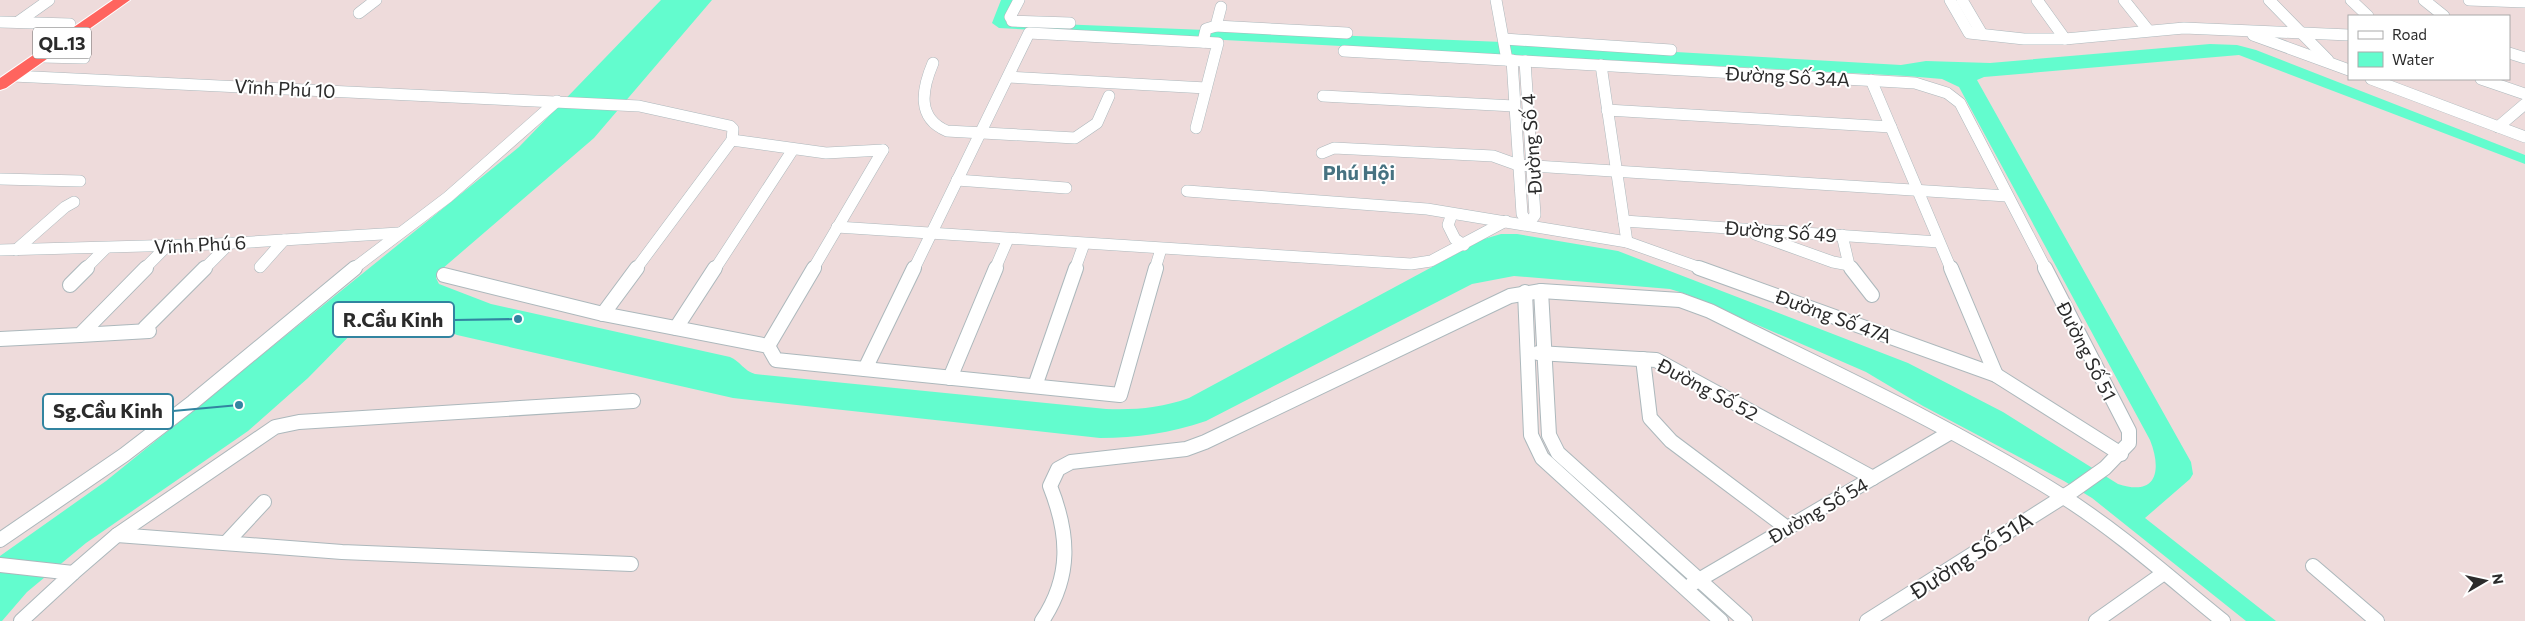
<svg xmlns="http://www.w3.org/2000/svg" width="2525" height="621" font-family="Commissioner,sans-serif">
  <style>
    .water { fill: #63fcce }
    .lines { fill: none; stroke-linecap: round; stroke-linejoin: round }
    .minor-far1-casing { stroke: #acb8bc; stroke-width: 12 }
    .minor-casing { stroke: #acb8bc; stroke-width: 16 }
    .trunk-casing { stroke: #fff; stroke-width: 2 }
    .minor-far1 { stroke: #fff; stroke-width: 11 }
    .minor { stroke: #fff; stroke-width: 14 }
    .trunk { fill: #ff645e; fill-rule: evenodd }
    .labels { text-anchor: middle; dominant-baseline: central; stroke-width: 4; stroke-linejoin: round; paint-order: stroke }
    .shield { fill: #fff; stroke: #6b6b6b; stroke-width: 1 }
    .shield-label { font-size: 18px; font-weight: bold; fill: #2b2b2b }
    .street-label { font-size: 19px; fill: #2b2b2b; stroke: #fff }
    .neighbourhood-label { font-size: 20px; font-weight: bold; fill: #467281; stroke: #fff }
    .near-street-label { font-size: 22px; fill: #2b2b2b; stroke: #fff }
    .leader { fill: none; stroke: #3284a0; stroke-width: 2 }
    .callout-dot { fill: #3284a0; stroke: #fff; stroke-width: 2 }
    .callout { fill: #fff; stroke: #3284a0; stroke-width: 2 }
    .callout-label { font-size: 20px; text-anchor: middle; font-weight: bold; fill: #2b2b2b }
  </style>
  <rect width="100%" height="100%" fill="#eedbdb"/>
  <path class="water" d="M661,0H712L594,138L442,269L436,278L439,284L491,304L730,357C740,361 744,371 755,374L1106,409C1136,410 1161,408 1189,398L1484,239L1501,234H1517L1618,251L1908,363L2003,412L2118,484C2157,497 2162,470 2150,440L1959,87L1942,79L1907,76L999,28L992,23L1001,0H1016L1011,22L1502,42L1901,65L1926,61L1990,63L2210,44L2237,45L2256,50L2525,155V164L2239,55L1984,77L1977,80L2191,462L2193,474L2190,479L2145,518L2276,621H2246L2092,498L2064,481L1923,406L1866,372L1686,294L1670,289L1514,276L1472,284L1206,421C1170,433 1137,438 1100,438L733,398L457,335L399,310L383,309L365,320L308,378L248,431L86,543L27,592L2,621H0V556L106,481L519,147Z"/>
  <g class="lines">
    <defs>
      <g id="minor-far1">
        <polyline points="1496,0 1507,60"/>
        <polyline points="1950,0 1969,33 2024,39 2065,39 2184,28 2349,35"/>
        <polyline points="1962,0 1982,34"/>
        <polyline points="2037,0 2065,39"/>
        <polyline points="2124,0 2148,30"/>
        <polyline points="2269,0 2328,60"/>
        <polyline points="2351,0 2368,16"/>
        <polyline points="2424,0 2444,16"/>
        <polyline points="2469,0 2525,2"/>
        <polyline points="359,13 376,0"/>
        <polyline points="1010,17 1019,0"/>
        <polyline points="1011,17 1012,21 1070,23"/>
        <polyline points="0,22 70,24"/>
        <polyline points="18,22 49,0"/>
        <polyline points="1216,26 1347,33"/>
        <polyline points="2253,35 2349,70"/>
        <polyline points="1504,39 1671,50"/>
        <polyline points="1203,42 1206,29 1216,26 1221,7"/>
        <polyline points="1344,51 1915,83 1947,93 1960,103 2046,269"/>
        <polyline points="2509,53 2525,58"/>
        <polyline points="42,57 84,58"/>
        <polyline points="1512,60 1522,214 1528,224"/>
        <polyline points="1525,61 1535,215 1528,224"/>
        <path d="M933,63C922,89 916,118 947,131L1075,138L1097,123L1109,96"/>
        <polyline points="1601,65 1627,242"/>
        <polyline points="13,76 639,106 730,126 733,129 732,140 636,269"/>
        <polyline points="1008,77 1206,88"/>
        <polyline points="2371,79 2525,137"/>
        <polyline points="2481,79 2525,94"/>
        <polyline points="1871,80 1951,269"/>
        <polyline points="1323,96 1514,106"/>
        <polyline points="1607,110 1891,127"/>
        <polyline points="2498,127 2525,104"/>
        <polyline points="732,140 826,153 883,150"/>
        <polyline points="1322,153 1334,148 1493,156 1518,165 2007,196"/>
        <polyline points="0,179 80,181"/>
        <polyline points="957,180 1066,188"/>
        <polyline points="1187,191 1427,209 1627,242 1703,269"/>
        <polyline points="1452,214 1448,225 1455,239 1464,245"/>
        <polyline points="1624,221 1939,242"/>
        <polyline points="837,227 1411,264 1431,261 1506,221"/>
        <polyline points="1755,234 1833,262 1849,265 1842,235"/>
        <polyline points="0,250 217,244 399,233"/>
        <polyline points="16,250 65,207 74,202"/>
        <polyline points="1849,265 1852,269"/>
        <polyline points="260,267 284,240"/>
        <polyline points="85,269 106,248"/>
        <polyline points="144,269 167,246"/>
        <polyline points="204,269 230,243"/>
        <polyline points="353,269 448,197 557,101"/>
        <polyline points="715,269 792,151"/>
        <polyline points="813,269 883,150"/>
        <polyline points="914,269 1029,33 1218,43 1196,128"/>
        <polyline points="995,269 1008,239"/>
        <polyline points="1075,269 1084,244"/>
        <polyline points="1155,269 1161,249"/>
      </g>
      <g id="minor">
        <polyline points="1699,268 1996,375 2121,454"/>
        <polyline points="1851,268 1872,295"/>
        <polyline points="1951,268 1996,375"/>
        <polyline points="444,275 603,314 768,346 776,360 1120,395 1156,268"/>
        <polyline points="70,285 87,268"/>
        <polyline points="1541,291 1549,435 1558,453 1745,621"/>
        <polyline points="1525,292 1531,435 1542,458 1721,621"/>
        <polyline points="603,314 637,268"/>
        <polyline points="145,328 205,268"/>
        <polyline points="676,328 715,268"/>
        <polyline points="80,335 149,331"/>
        <polyline points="0,339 80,335 146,268"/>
        <polyline points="768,346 814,268"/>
        <polyline points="1538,353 1656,360 1873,478"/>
        <polyline points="1643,359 1650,418 1671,441 1787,528"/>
        <polyline points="865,369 914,268"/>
        <polyline points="950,378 996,268"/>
        <polyline points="1035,386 1076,268"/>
        <polyline points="117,535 342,552 631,564"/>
        <polyline points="0,540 124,455 193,402 355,268"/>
        <polyline points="226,543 264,502"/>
        <polyline points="0,565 73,573 21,621"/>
        <polyline points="2313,566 2377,621"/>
        <polyline points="73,573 117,535 275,427 299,422 633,401"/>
        <polyline points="1692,584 1951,432"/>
        <path d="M1042,621C1072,576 1069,534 1050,486L1058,469L1071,462L1186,449L1205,442L1510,296L1541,291L1680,300L1710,311C1828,370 1950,425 2062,496C2119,532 2170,578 2223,621"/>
        <polyline points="1867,621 2074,490 2105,468 2129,443 2129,431 2045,268"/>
        <polyline points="2096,621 2164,573"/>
      </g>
      <polygon id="trunk" points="113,0 130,0 6,88 0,90 0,78"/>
    </defs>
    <use href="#minor-far1" class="minor-far1-casing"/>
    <use href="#minor" class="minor-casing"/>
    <use href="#trunk" class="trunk-casing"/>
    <use href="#minor-far1" class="minor-far1"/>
    <use href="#minor" class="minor"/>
    <use href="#trunk" class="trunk"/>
  </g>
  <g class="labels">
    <rect class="shield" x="33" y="27.5" width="58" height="31" rx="4"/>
    <g class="shield-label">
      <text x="62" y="43">QL.13</text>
    </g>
    <g class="street-label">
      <text transform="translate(1788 76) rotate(3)">Đường Số 34A</text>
      <text transform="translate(285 88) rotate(3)">Vĩnh Phú 10</text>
      <text transform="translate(1531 144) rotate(-94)">Đường Số 4</text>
      <text transform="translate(1781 231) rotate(4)">Đường Số 49</text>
      <text transform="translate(200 244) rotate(-3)">Vĩnh Phú 6</text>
      <text transform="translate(1834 316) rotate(20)">Đường Số 47A</text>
      <text transform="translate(2087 351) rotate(63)">Đường Số 51</text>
      <text transform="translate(1708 389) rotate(28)">Đường Số 52</text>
      <text transform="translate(1818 510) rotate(-30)">Đường Số 54</text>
    </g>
    <g class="neighbourhood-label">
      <text x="1359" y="172">Phú Hội</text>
    </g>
    <g class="near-street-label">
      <text transform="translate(1971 555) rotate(-33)">Đường Số 51A</text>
    </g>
  </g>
  <path class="leader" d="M518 319L454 320M239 405L173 411"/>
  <g class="callout-dot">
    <circle cx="518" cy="319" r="5"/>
    <circle cx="239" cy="405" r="5"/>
  </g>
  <g class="callout">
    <rect x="333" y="302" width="121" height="35" rx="5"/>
    <rect x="43" y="394" width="130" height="35" rx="5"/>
  </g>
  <g class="callout-label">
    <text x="393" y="327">R.Cầu Kinh</text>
    <text x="108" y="418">Sg.Cầu Kinh</text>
  </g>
  <rect x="2348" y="15" width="162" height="65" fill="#ffffff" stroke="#aaaaaa"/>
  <rect x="2358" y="31" width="25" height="8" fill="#ffffff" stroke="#aaaaaa"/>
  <text x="2392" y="40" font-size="15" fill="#2b2b2b">Road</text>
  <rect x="2358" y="52" width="25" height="15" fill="#63fcce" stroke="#aaaaaa"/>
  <text x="2392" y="65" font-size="15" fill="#2b2b2b">Water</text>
  <g transform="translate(2485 581) rotate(81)" stroke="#ffffff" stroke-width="4" paint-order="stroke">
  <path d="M0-4L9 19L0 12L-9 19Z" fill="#2b2b2b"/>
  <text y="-8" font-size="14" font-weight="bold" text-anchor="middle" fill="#2b2b2b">N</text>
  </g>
</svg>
